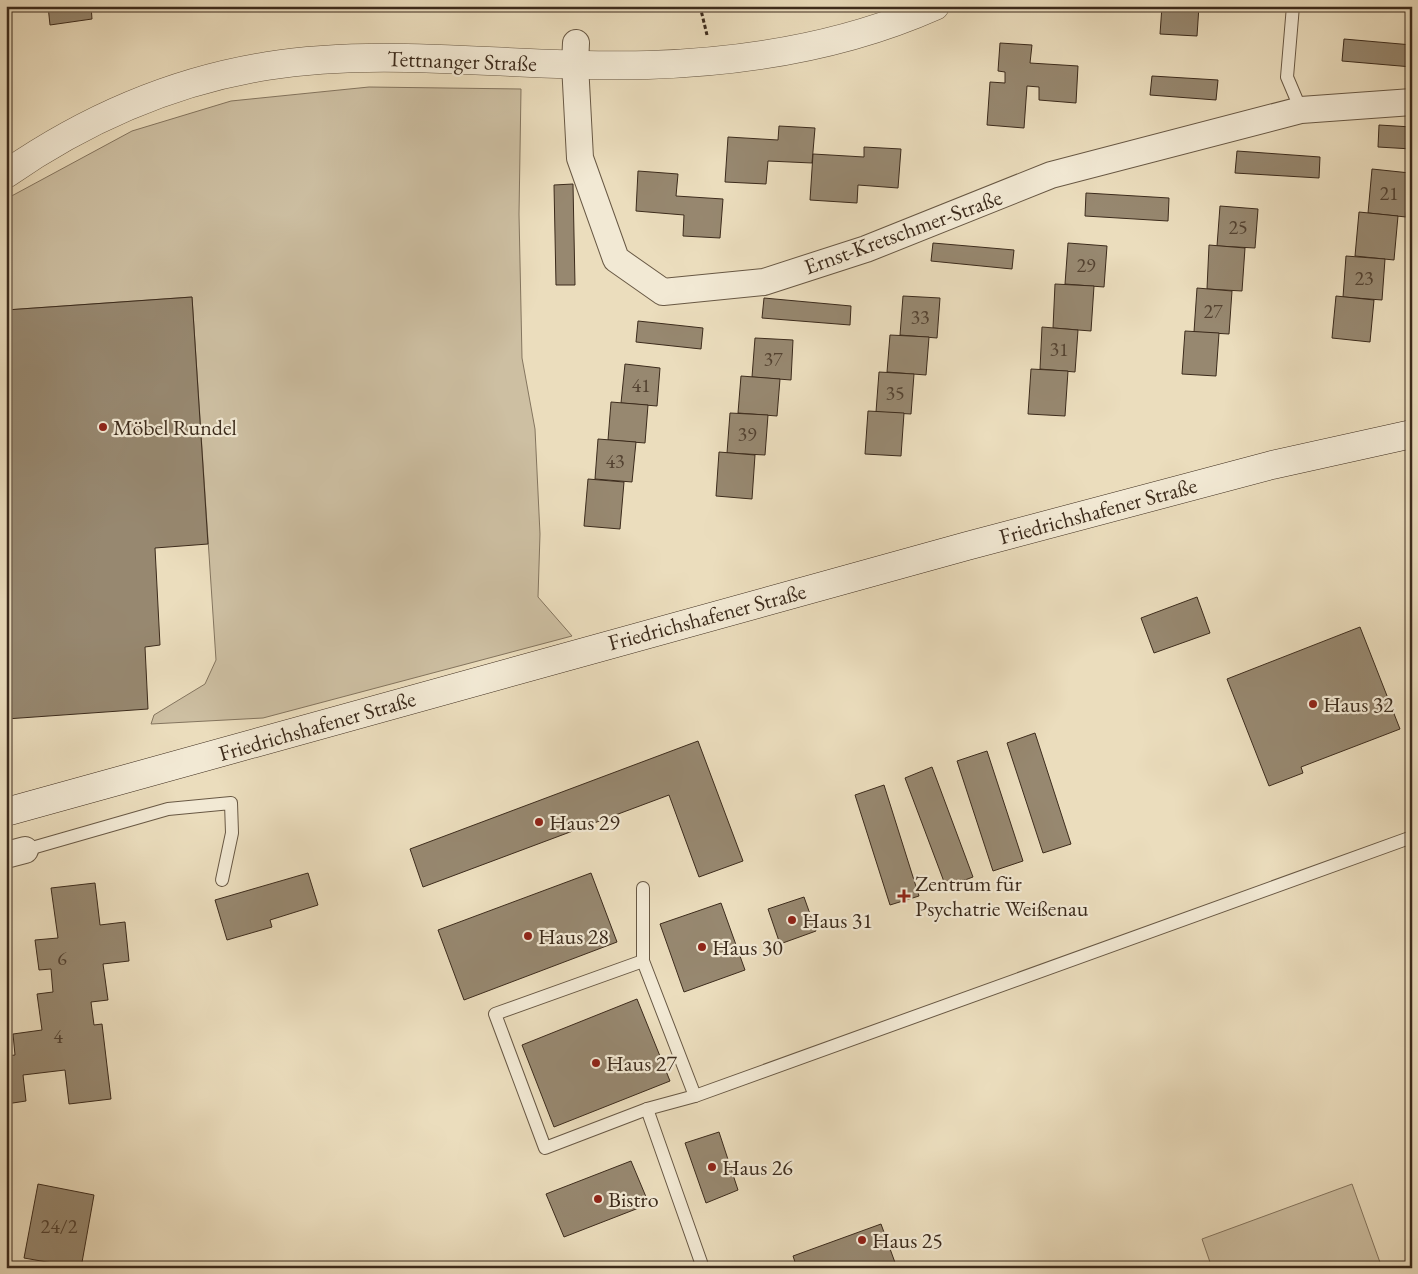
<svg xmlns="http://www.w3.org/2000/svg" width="1418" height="1274" font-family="'EB Garamond',serif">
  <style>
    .green { fill: #cdbfa2; stroke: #84755f }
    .building { fill: #978870; stroke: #3c2b1c }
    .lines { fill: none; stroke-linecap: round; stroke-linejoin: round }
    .service-casing { stroke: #685844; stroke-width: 14 }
    .minor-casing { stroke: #685844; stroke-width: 28 }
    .tertiary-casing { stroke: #685844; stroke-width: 29 }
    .secondary-casing { stroke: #3c2b1c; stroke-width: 29 }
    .path { stroke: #3c2b1c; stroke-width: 3; stroke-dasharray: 4 2.5; stroke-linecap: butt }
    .service { stroke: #f2e9d4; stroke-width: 12 }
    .minor { stroke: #f2e9d4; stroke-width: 26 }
    .tertiary { stroke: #f2e9d4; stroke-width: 28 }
    .secondary { stroke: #f2e9d4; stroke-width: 28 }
    .poi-dot { fill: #8f2418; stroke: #f2e9d4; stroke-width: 2 }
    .labels { text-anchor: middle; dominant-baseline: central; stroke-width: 4.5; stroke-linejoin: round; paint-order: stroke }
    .number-label { font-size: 20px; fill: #534231 }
    .street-label { font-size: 22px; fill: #3c2b1c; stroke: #f2e9d4 }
    .poi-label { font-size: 22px; fill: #3c2b1c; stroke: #f2e9d4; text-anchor: start }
  </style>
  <rect width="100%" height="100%" fill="#ebddbd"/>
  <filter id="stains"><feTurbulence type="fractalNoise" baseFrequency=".004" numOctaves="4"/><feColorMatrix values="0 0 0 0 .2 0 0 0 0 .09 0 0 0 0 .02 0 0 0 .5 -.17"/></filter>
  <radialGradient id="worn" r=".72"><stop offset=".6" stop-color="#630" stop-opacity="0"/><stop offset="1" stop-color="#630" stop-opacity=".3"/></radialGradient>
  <g class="green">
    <polygon points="369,87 521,89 519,214 522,358 535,429 540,534 538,597 572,636 263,718 151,724 154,715 205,684 216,660 192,297 6,310 6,199 132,131 231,101"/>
    <polygon points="1352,1184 1382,1268 1212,1268 1202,1239"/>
  </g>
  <g class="building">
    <polygon points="48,6 91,6 92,19 50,25"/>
    <polygon points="126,6 160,6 127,11"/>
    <polygon points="1162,6 1199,6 1197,36 1160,34"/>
    <polygon points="1209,6 1246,6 1246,10 1209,8"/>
    <polygon points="1344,39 1412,45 1412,67 1342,61"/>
    <polygon points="1000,43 1032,45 1030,63 1078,66 1076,103 1039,100 1039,87 1027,86 1024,128 987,125 990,82 1005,83 1005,72 998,71"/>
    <polygon points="1152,76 1218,80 1216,100 1150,95"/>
    <polygon points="1379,125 1412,127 1412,149 1378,147"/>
    <polygon points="779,126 815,128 812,163 768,161 766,184 725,182 728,137 778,140"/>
    <polygon points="864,147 901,149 898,188 858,185 857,203 810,200 813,154 864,157"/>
    <polygon points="1237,151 1320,157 1319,178 1235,173"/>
    <polygon points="1372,169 1410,173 1406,217 1368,213"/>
    <polygon points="638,171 678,174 676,196 723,199 720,238 683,236 684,215 636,211"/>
    <polygon points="573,184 575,285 556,285 554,185"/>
    <polygon points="1086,193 1169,198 1168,221 1085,216"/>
    <polygon points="1220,206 1258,209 1255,248 1217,246"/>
    <polygon points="1359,212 1398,216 1394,260 1355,256"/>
    <polygon points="933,243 1014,250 1012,269 931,261"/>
    <polygon points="1068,243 1107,246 1104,287 1065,284"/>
    <polygon points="1209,245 1245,248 1242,291 1207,289"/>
    <polygon points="1346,256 1385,259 1382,300 1343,297"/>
    <polygon points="1055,284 1094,286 1091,331 1053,328"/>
    <polygon points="1197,288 1232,291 1229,334 1194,332"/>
    <polygon points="903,296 940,298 937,338 900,335"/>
    <polygon points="1336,296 1374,300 1370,342 1332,338"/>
    <polygon points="192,297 208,544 155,548 160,645 145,647 148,709 6,719 6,310"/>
    <polygon points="764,298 851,306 850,325 762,318"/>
    <polygon points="638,321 703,328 701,349 636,342"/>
    <polygon points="1042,327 1078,330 1075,372 1040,369"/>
    <polygon points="1185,331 1219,333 1216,376 1182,374"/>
    <polygon points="890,335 929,337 926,375 887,372"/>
    <polygon points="755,338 793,340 791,380 752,377"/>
    <polygon points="625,364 660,368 657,406 621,403"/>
    <polygon points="1031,369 1068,371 1065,416 1028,414"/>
    <polygon points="879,372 914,374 911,414 876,412"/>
    <polygon points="741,376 780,379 777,416 738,413"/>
    <polygon points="611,402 648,405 645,443 608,440"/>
    <polygon points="868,411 904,413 901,456 865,454"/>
    <polygon points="730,413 768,415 765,455 727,453"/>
    <polygon points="598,439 636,442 632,482 595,479"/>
    <polygon points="719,452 755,455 752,499 716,496"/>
    <polygon points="588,479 624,482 620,529 584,526"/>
    <polygon points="1197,597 1210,633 1154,653 1141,618"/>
    <polygon points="1360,627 1400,729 1301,767 1303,773 1269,786 1227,679"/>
    <polygon points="1035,733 1071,844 1043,853 1007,743"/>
    <polygon points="698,741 743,861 699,877 669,795 423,887 410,849"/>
    <polygon points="987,751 1023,861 993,871 957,761"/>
    <polygon points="932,767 973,877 946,887 905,778"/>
    <polygon points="884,785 919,896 890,905 855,795"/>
    <polygon points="308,873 318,905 270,920 272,927 227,940 215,900"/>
    <polygon points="591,873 617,942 464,1000 438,930"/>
    <polygon points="95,883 100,925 125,922 129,961 103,964 108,1000 91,1002 94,1025 102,1024 111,1099 69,1104 65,1070 23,1075 26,1101 6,1104 6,1056 15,1055 13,1034 42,1030 37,994 53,992 51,969 39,970 35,940 58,938 51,888"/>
    <polygon points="804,897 816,931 780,944 768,909"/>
    <polygon points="721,903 745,970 684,992 660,924"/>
    <polygon points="637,999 670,1081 554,1127 522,1045"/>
    <polygon points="719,1132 738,1190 706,1203 685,1143"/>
    <polygon points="631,1161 649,1204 564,1237 546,1194"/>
    <polygon points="38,1184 94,1195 81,1268 24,1258"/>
    <polygon points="881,1224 897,1268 797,1268 793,1256"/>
  </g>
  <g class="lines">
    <defs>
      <g id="service">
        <polyline points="1293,6 1287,77 1301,110"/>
        <polyline points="25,850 168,809 231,803 232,833 222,880"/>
        <polyline points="643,888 643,961 695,1096"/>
        <polyline points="643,961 495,1014 545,1148 647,1109 695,1096 1412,837"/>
        <polyline points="647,1109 703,1268"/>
      </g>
      <g id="minor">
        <polyline points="576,43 575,64 580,158 616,259 663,292 764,282 866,249 1051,175 1301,110 1412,102"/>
        <polyline points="6,855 25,850"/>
      </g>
      <path id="tertiary" d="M6,174C84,120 173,81 267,66C393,46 521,69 648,65C746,62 845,46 935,6"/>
      <polyline id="secondary" points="6,812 967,546 1272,465 1412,434"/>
    </defs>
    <use href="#service" class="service-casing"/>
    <use href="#minor" class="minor-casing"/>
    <use href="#tertiary" class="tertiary-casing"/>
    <use href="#secondary" class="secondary-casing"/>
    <polyline class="path" points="700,6 707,35"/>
    <use href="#service" class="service"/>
    <use href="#minor" class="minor"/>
    <use href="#tertiary" class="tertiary"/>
    <use href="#secondary" class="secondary"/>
  </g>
  <g class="poi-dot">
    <circle cx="103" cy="427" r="5"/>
    <circle cx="1313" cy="704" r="5"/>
    <circle cx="539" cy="822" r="5"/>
    <path d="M901.5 888.5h5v5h5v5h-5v5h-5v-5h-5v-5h5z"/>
    <circle cx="792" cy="920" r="5"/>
    <circle cx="528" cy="936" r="5"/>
    <circle cx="702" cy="947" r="5"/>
    <circle cx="596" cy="1063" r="5"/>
    <circle cx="712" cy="1167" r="5"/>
    <circle cx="598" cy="1199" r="5"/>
    <circle cx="862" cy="1240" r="5"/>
  </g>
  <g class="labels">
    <g class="number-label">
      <text x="1389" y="193">21</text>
      <text x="1238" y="227">25</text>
      <text x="1086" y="265">29</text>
      <text x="1364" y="278">23</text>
      <text x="1213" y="311">27</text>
      <text x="920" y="317">33</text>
      <text x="1059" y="349">31</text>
      <text x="773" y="359">37</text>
      <text x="641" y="385">41</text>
      <text x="895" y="393">35</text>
      <text x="747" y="434">39</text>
      <text x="615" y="461">43</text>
      <text x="62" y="958">6</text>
      <text x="58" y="1036">4</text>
      <text x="59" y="1226">24/2</text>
    </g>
    <g class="street-label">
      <text transform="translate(462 61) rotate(2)">Tettnanger Straße</text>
      <text transform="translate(903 232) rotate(-20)">Ernst-Kretschmer-Straße</text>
      <text transform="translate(1098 511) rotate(-15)">Friedrichshafener Straße</text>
      <text transform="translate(707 617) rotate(-15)">Friedrichshafener Straße</text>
      <text transform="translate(317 726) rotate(-16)">Friedrichshafener Straße</text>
    </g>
    <g class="poi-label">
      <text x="113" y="427">Möbel Rundel</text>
      <text x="1323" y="704">Haus 32</text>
      <text x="549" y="822">Haus 29</text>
      <text x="915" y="883">Zentrum für<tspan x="915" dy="25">Psychatrie Weißenau</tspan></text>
      <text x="802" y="920">Haus 31</text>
      <text x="538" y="936">Haus 28</text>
      <text x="712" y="947">Haus 30</text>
      <text x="606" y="1063">Haus 27</text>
      <text x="722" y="1167">Haus 26</text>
      <text x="608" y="1199">Bistro</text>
      <text x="872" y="1240">Haus 25</text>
    </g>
  </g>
  <rect width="1418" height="1274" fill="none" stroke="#ebddbd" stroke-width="25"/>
  <rect x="8" y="8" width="1403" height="1259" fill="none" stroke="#3c2b1c" stroke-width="2.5"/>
  <rect x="12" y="12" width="1393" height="1249" fill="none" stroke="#3c2b1c"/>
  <rect width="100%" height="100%" filter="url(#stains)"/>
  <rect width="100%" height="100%" fill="url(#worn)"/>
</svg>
